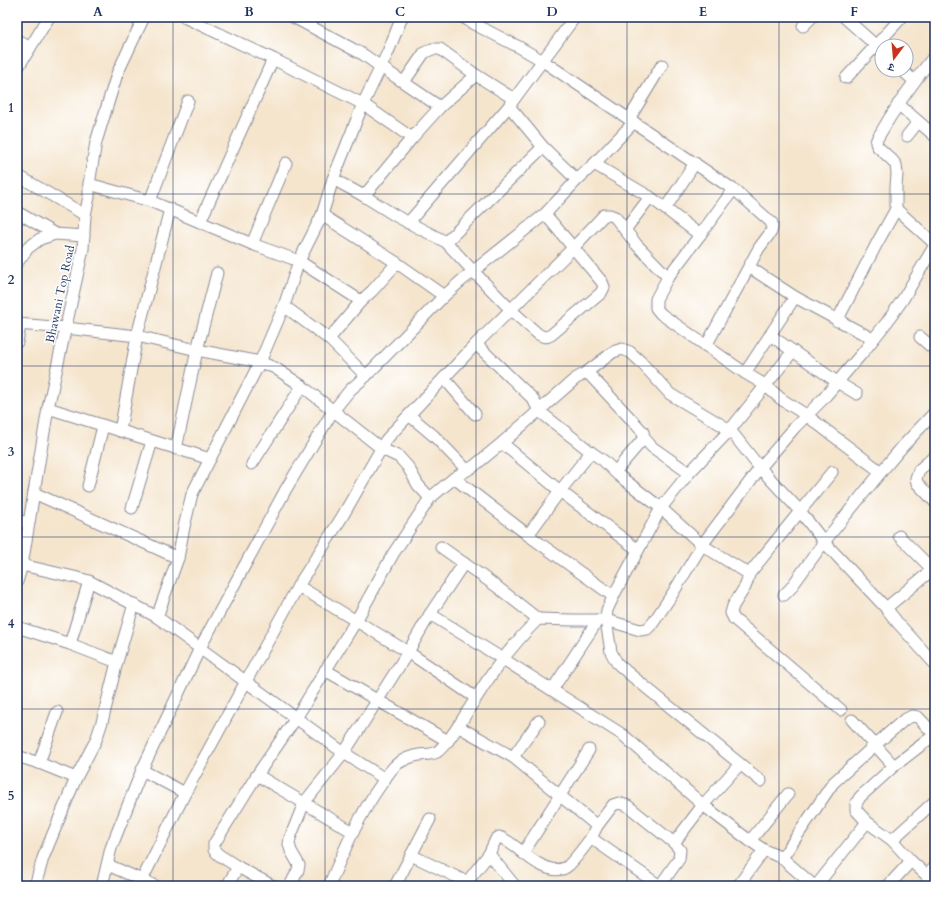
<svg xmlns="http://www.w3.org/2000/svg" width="952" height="903" font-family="Cardo,'Noto Serif Devanagari',serif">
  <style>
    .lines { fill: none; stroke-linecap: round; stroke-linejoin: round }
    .minor-casing { stroke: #888a96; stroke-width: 13 }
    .minor { stroke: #fff; stroke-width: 11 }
    .grid { fill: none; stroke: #1b2f5e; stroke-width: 1; stroke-opacity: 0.55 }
    .labels { text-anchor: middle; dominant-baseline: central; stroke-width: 3; stroke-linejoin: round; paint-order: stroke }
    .street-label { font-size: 12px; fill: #1b2f5e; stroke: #fff }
    .neatline { fill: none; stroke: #1b2f5e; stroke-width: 1.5 }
    .grid-label { font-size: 13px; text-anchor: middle; font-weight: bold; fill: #1b2f5e }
  </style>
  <rect width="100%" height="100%" fill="#fff"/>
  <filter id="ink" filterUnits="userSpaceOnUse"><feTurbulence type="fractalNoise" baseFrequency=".025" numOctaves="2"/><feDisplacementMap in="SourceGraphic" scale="8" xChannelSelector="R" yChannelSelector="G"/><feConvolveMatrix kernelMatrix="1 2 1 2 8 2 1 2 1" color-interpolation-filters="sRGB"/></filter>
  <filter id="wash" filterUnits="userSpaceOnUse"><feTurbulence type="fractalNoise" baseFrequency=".012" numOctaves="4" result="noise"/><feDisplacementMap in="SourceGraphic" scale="16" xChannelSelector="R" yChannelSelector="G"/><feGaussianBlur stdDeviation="0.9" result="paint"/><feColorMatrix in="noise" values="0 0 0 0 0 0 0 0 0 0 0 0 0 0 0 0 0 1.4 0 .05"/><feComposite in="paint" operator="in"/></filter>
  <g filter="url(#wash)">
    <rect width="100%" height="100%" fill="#f5e5cd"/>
  </g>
  <g filter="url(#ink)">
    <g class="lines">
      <defs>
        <g id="minor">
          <polyline points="184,17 273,59 363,104 412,138"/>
          <polyline points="293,17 364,55 381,67 440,107"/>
          <polyline points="463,17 472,23 519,47 543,61 737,192 772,223 772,228 771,232 759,248 706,346"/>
          <polyline points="844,17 882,51"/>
          <polyline points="803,26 812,17"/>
          <polyline points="17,40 30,48"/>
          <polyline points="17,69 49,17"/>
          <polyline points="902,70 914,81"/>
          <polyline points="846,78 902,17"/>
          <polyline points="404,82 424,53 432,49 440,49 476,75 514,99"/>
          <polyline points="898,104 935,136"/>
          <polyline points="509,106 543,147 577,180"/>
          <polyline points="629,119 662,65"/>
          <polyline points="907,136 918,122"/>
          <polyline points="594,164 650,197 700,235 668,277 656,299 656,308 661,314 745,373 765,385 781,399 806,415 881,472"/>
          <polyline points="17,175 85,215"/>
          <path d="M333,179L364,196L396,216L446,242L473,271L511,310L538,334C543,337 546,338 551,335L601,293L604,287L602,282L545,214"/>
          <polyline points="89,184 150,201 252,244 299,261 361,301"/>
          <polyline points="364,196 412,138 440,107 476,75"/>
          <polyline points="150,201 188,101"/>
          <polyline points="665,209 695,163"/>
          <polyline points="896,209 935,244"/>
          <polyline points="17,212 55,234"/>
          <polyline points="322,215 397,263 444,296"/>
          <polyline points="200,222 273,59"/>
          <polyline points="408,223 509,106 575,17"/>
          <polyline points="625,230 650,197"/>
          <polyline points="700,235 733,190"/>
          <polyline points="446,242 543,147"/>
          <polyline points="252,244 286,163"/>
          <polyline points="17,263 28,248 40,239 55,234 84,236"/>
          <polyline points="749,267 795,297 873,339"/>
          <polyline points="284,306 329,339 366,376"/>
          <path d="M837,321L876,245L896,209V187L897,174L896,165L892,160L878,147L876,143L877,139C894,109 913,82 935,55"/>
          <polyline points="17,324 66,328 137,336 197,350 260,362 275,368 302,386 382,449 399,457 408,467 418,485 430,498"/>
          <polyline points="770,335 837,382 857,394"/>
          <polyline points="920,337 935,350"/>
          <polyline points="329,339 361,301 372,291 397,263"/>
          <polyline points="17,342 20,325"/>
          <polyline points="476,344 533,399 539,411 591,452 604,461 618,475 661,508 702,545 749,574 832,472"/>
          <polyline points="587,372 643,432 644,438 652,447 689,473"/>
          <polyline points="745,373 795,297"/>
          <polyline points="444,378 475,414"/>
          <polyline points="48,408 210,459"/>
          <polyline points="409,415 434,436 467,470"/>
          <polyline points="120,431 137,336 170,209"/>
          <polyline points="502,443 560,491 638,550"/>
          <polyline points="176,449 197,350 217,273"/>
          <polyline points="935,456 919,470 916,478 917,483 935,502"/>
          <polyline points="252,464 302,386"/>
          <polyline points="615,472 644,438"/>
          <polyline points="454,478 528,535 613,596"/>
          <polyline points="88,486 103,426"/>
          <polyline points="34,493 178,558"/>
          <polyline points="132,508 152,441"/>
          <polyline points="17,520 28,523"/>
          <polyline points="528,535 560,491 591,452"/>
          <polyline points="899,536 932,569"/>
          <polyline points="441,547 496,586 538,619"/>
          <polyline points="22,565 74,577 89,581 157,617 344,753 385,779"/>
          <polyline points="749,574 747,582 745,587 733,606 731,613 734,619 841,710"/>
          <polyline points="17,582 22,565 48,408 83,249 85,215 89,197 89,184 96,142 117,74 144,17"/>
          <polyline points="298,586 408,652 476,698"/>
          <polyline points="784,595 790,589 824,542 881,472 903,446 935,412"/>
          <polyline points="886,608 926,575 935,566"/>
          <polyline points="430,614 503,659 623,735 703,805 746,838 764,850 782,858 814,886"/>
          <polyline points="157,617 178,558 184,527 192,494 210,459 260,362 284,306 299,261 322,215 333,179 363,104 388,52 402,17"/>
          <polyline points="17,627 70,644 117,662"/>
          <polyline points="70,644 89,581"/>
          <polyline points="325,670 448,741"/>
          <polyline points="552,690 598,620"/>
          <polyline points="852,720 875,745 894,766"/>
          <polyline points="459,727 513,757 597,826 591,838 660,886"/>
          <polyline points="17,756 39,763 76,778"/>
          <polyline points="513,757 539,721"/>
          <polyline points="39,763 57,712"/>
          <polyline points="142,770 185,793"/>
          <polyline points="257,775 353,832"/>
          <polyline points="761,781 627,672 617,663 611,652 606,620 607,610 615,593 661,508 689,473 730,430 793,351"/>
          <polyline points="597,826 613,805 619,803 628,806 674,843"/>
          <polyline points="892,840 935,801"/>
          <polyline points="750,841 788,794"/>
          <polyline points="523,853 589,750"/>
          <polyline points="489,854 515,886"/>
          <polyline points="411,855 467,882"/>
          <polyline points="782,858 833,783 875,745 904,720 912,716 918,717 933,733 933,736 894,766 860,797 856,804 856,810 867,822 892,840 911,861 935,883"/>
          <polyline points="108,865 142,880 155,886"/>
          <polyline points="238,867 273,886"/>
          <polyline points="927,875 935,867"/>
          <polyline points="142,880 185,793 298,586 342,517 386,440 393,432 476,344 573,248 604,215 610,215 615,217 636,244 668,277"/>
          <polyline points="35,886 43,858 76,778 96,740 102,722 117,662 134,604"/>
          <polyline points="102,886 111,848 142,770 152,749 200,648 286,489 333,411 350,390 366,376 444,296 461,281 545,214 577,180 594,164 634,122"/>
          <polyline points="227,886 238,867 219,855 214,850 214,844 257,775 296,718 356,621 393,554 430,498 454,478 474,466 502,443 575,379 587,372 613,352 622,349 630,352 640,361 670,394 730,430 760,468 800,511 824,542 886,608 897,622 935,664"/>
          <polyline points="290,886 298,870 299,865 291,851 289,844 290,838 304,803 344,753 408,652 430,614 464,563"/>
          <path d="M329,886C344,850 359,815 382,783C386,777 391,769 397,764C403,760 412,756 419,755C425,754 432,755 437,752C440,750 443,746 446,743C458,729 466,713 476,698C494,669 514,643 538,619L572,620H606L640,630L647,629L653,623L673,593L702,545L760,468L795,427L823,399L864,351L887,322L903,299L935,245"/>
          <polyline points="395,886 430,819"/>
          <path d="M464,886L489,854L496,839L499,837C506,839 511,844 517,848C529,858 554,879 569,865C577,857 584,847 591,838"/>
          <polyline points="660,886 679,859 680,850 674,843 703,805 740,764"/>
          <polyline points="738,886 764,850"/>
          <polyline points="816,886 867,822"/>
          <polyline points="888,886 911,861"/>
        </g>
      </defs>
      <use href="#minor" class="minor-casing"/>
      <use href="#minor" class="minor"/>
    </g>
  </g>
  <path class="grid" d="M173,17V886M325,17V886M476,17V886M627,17V886M779,17V886M17,194H935M17,366H935M17,537H935M17,709H935"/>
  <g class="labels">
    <g class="street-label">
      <text transform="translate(60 294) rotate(-78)">Bhawani Top Road</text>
    </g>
  </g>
  <rect width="952" height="903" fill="none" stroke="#fff" stroke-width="44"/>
  <g transform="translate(894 58) rotate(196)"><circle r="19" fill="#ffffff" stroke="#a4acbf"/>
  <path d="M0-3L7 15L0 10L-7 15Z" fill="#c8321e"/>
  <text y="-6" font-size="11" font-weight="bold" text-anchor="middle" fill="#1b2f5e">उ</text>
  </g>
  <rect x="22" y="22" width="908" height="859" class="neatline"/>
  <g class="grid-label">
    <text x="98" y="16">A</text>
    <text x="249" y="16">B</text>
    <text x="400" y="16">C</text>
    <text x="552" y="16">D</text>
    <text x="703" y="16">E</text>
    <text x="854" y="16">F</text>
    <text x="11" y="112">1</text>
    <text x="11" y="284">2</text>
    <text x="11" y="456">3</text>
    <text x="11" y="628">4</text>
    <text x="11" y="800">5</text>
  </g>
</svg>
